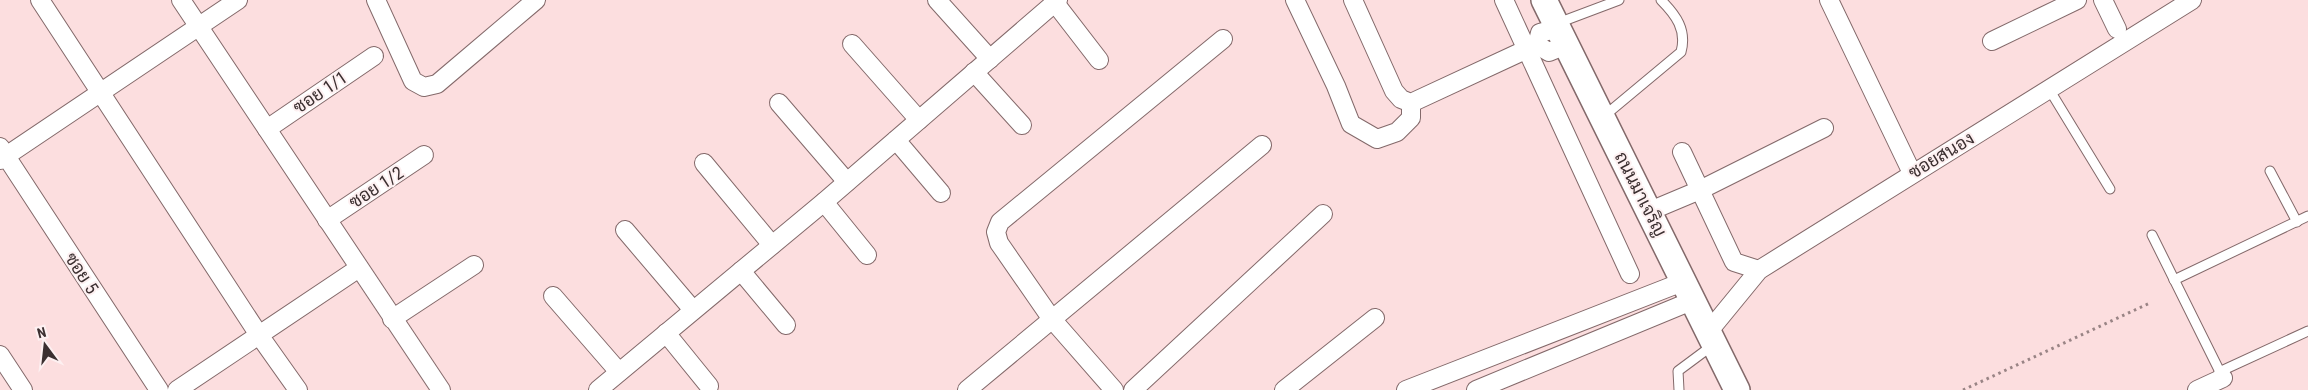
<svg xmlns="http://www.w3.org/2000/svg" width="2308" height="390" font-family="'Roboto Condensed',Sarabun,sans-serif">
  <style>
    .lines { fill: none; stroke-linecap: round; stroke-linejoin: round }
    .service-casing { stroke: #83696a; stroke-width: 11 }
    .minor-casing { stroke: #83696a; stroke-width: 20 }
    .secondary-casing { stroke: #83696a; stroke-width: 28 }
    .path { stroke: #998485; stroke-width: 3; stroke-dasharray: 2.5 4; stroke-linecap: butt }
    .service { stroke: #fff; stroke-width: 9 }
    .minor { stroke: #fff; stroke-width: 18 }
    .secondary { stroke: #fff; stroke-width: 25 }
    .labels { text-anchor: middle; dominant-baseline: central; stroke-width: 4; stroke-linejoin: round; paint-order: stroke }
    .street-label { font-size: 18px; fill: #3b2f30; stroke: #fdf0f1 }
  </style>
  <rect width="100%" height="100%" fill="#fcdedf"/>
  <g class="lines">
    <defs>
      <g id="service">
        <polyline points="1558,23 1619,0"/>
        <polyline points="2049,89 2110,189"/>
        <path d="M1603,117L1681,52C1687,30 1676,15 1661,0"/>
        <polyline points="2270,171 2297,222"/>
        <polyline points="2152,235 2223,378"/>
        <polyline points="2174,280 2308,216"/>
        <polyline points="2219,372 2308,331"/>
        <polyline points="1679,390 1678,371 1713,345"/>
      </g>
      <g id="minor">
        <polyline points="40,0 259,335 298,390"/>
        <polyline points="181,0 441,390"/>
        <polyline points="376,0 413,81 424,87 437,84 536,0"/>
        <polyline points="937,0 990,59"/>
        <polyline points="1295,0 1336,86 1351,124 1377,139 1397,132 1411,118 1411,103"/>
        <polyline points="1353,0 1394,91 1401,99 1411,103 1536,45"/>
        <polyline points="1504,0 1630,274"/>
        <polyline points="1829,0 1912,173"/>
        <polyline points="2103,0 2117,29"/>
        <polyline points="1055,3 1099,60"/>
        <polyline points="1992,41 2077,0"/>
        <polyline points="852,44 919,120"/>
        <polyline points="1537,45 1549,52 1566,45"/>
        <polyline points="1537,45 1540,33 1558,28"/>
        <polyline points="974,72 1022,125"/>
        <polyline points="779,103 847,182"/>
        <polyline points="267,129 374,56"/>
        <polyline points="896,140 941,193"/>
        <polyline points="0,147 159,390"/>
        <polyline points="1682,152 1734,262 1759,270"/>
        <polyline points="0,160 238,0"/>
        <polyline points="704,163 772,245"/>
        <polyline points="824,202 867,255"/>
        <polyline points="1650,211 1700,190 1824,128"/>
        <polyline points="327,220 424,155"/>
        <polyline points="625,230 693,310"/>
        <polyline points="741,271 786,325"/>
        <polyline points="553,296 619,372"/>
        <polyline points="392,319 474,265"/>
        <polyline points="1709,331 1759,270 2192,0"/>
        <polyline points="666,333 709,386"/>
        <polyline points="0,355 23,390"/>
        <polyline points="177,390 359,268"/>
        <polyline points="598,390 824,202 1058,0"/>
        <polyline points="967,390 1262,145"/>
        <polyline points="1114,390 1051,318 999,243 996,232 1000,222 1223,39"/>
        <polyline points="1133,390 1323,214"/>
        <polyline points="1284,390 1375,318"/>
        <polyline points="1406,390 1685,281"/>
        <polyline points="1476,390 1694,300"/>
        <polyline points="2197,390 2223,378"/>
      </g>
      <polyline id="secondary" points="1544,0 1737,390"/>
    </defs>
    <use href="#service" class="service-casing"/>
    <use href="#minor" class="minor-casing"/>
    <use href="#secondary" class="secondary-casing"/>
    <polyline class="path" points="1963,390 2150,303"/>
    <use href="#service" class="service"/>
    <use href="#minor" class="minor"/>
    <use href="#secondary" class="secondary"/>
  </g>
  <g class="labels">
    <g class="street-label">
      <text transform="translate(320 92) rotate(-34)">ซอย 1/1</text>
      <text transform="translate(1941 155) rotate(-31)">ซอยสนอง</text>
      <text transform="translate(376 187) rotate(-33)">ซอย 1/2</text>
      <text transform="translate(1641 194) rotate(63)">ถนนมาเจริญ</text>
      <text transform="translate(82 273) rotate(57)">ซอย 5</text>
    </g>
  </g>
  <g transform="translate(45 345) rotate(345)" stroke="#fdf0f1" stroke-width="4" paint-order="stroke">
  <path d="M0-4L9 19L0 12L-9 19Z" fill="#3b2f30"/>
  <text y="-8" font-size="14" font-weight="bold" text-anchor="middle" fill="#3b2f30">N</text>
  </g>
</svg>
